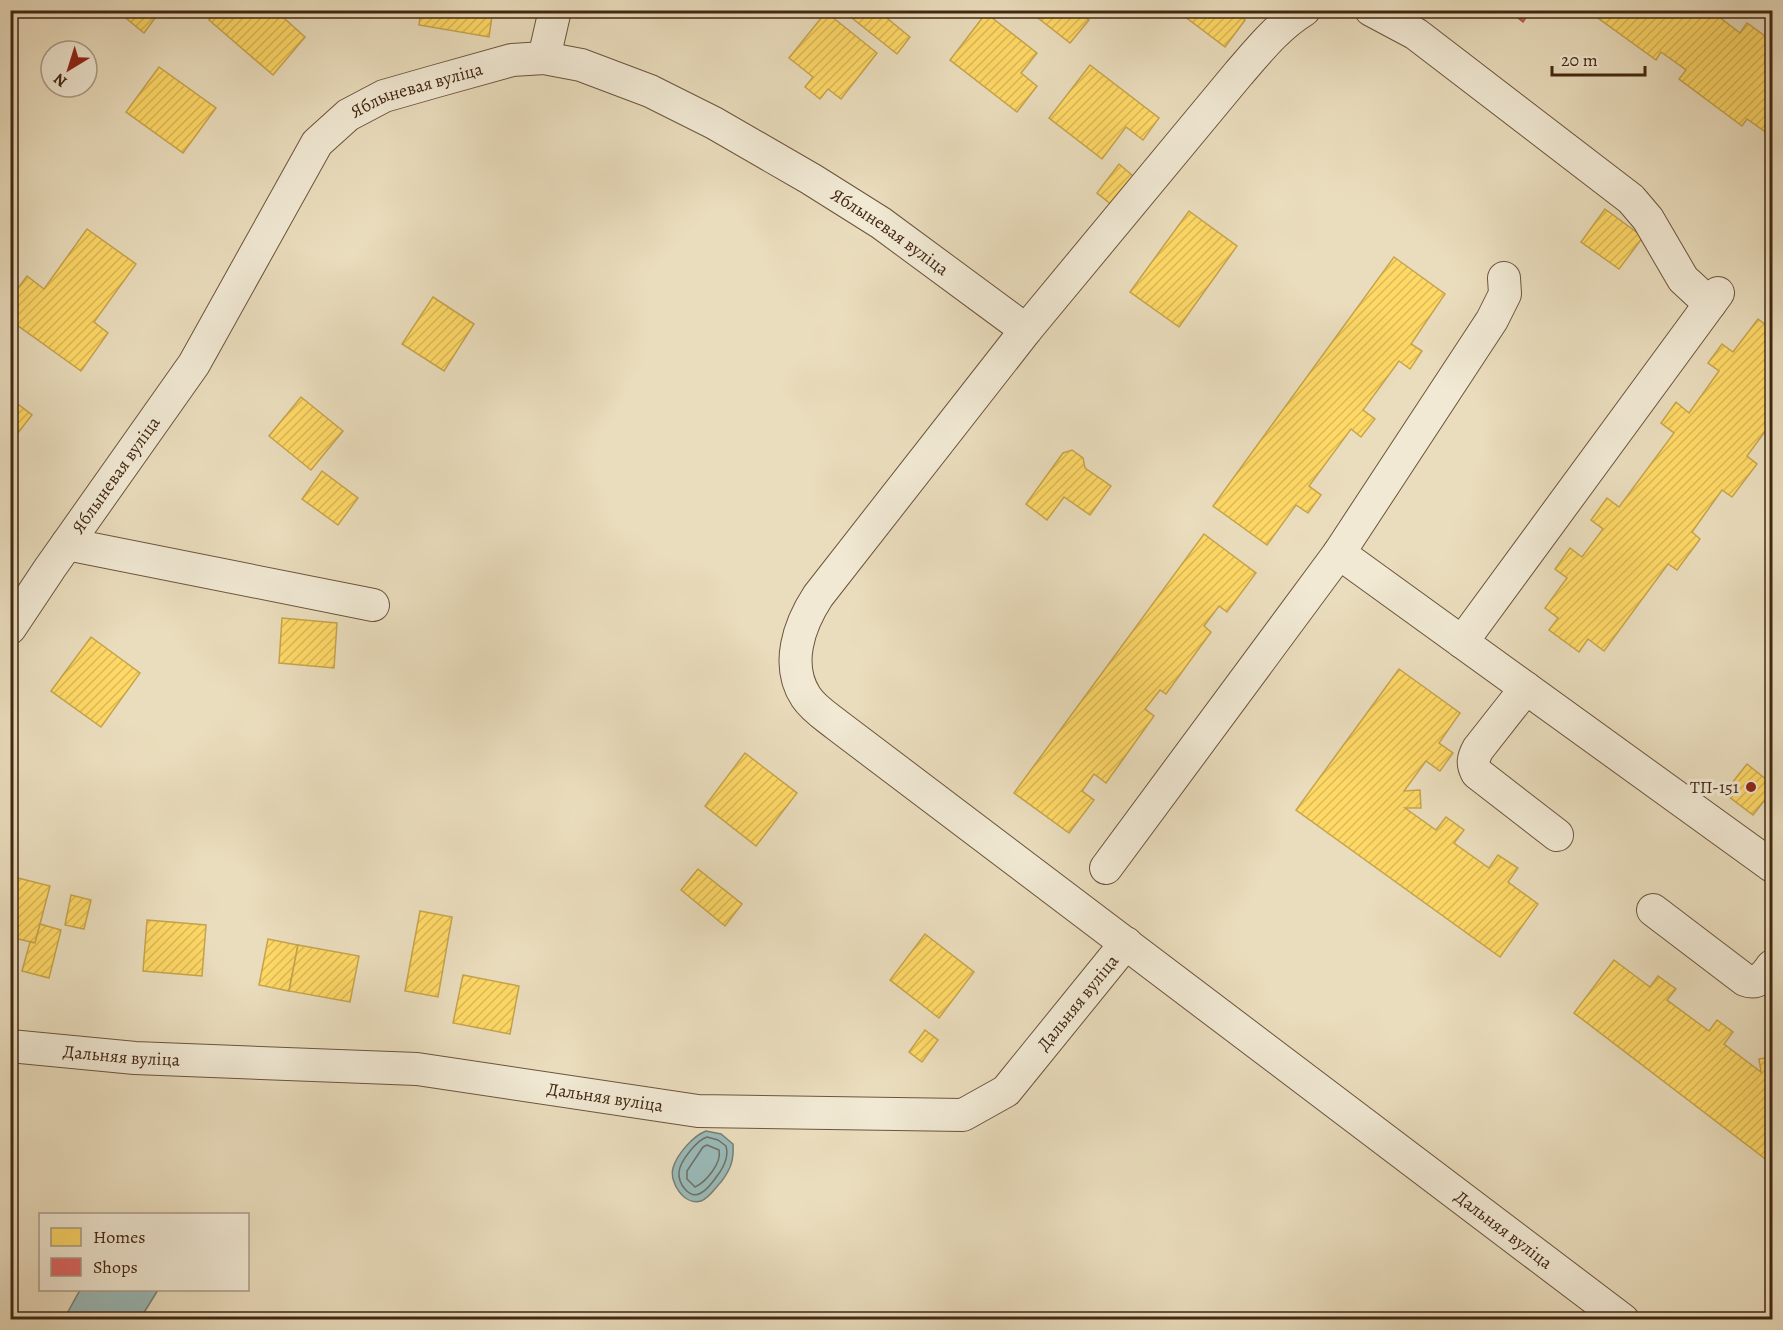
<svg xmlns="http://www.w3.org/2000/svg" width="1783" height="1330" font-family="Alegreya,serif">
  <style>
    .water { fill: #9abab9; stroke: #777f76; stroke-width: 1.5 }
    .homes { fill: url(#homes-hatch); stroke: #c6a44c; stroke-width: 1.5 }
    .shops { fill: url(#shops-hatch); stroke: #b1534c; stroke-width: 1.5 }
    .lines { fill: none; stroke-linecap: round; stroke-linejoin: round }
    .shore { stroke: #6e7065; stroke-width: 1.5 }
    .minor-casing { stroke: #6c543c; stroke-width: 34 }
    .minor { stroke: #f1e9d4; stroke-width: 32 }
    .poi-dot { fill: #8f2418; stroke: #f1e9d4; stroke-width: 2 }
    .labels { text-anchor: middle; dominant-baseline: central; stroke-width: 6; stroke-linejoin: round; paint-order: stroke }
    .street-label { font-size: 18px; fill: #422711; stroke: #f1e9d4 }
    .poi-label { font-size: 18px; fill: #422711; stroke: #f1e9d4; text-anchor: end }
  </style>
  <defs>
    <pattern id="homes-hatch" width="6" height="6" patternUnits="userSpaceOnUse" patternTransform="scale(1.5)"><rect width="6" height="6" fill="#ffd966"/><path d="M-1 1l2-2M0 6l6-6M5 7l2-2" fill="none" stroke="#dcba57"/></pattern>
    <pattern id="shops-hatch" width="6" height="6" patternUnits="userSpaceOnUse" patternTransform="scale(1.5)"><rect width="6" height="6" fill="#e06666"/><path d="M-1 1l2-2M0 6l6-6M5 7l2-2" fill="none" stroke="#b75453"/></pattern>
  </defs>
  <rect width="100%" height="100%" fill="#eaddbd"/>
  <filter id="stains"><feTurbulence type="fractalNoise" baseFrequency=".00333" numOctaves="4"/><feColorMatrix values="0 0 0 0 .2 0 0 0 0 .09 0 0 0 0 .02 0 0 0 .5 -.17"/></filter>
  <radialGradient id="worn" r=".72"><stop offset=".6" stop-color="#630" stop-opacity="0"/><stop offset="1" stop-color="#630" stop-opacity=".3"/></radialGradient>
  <g class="water">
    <path d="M706,1131L721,1134L733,1144C734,1160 731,1169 721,1182C715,1188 709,1198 701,1201C684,1206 669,1182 673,1168C677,1154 693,1136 706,1131Z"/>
    <polygon points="80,1290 158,1290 140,1319 64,1319"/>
  </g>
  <g class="homes">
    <polygon points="116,10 161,10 144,33"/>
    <polygon points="217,10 275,10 305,37 273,75 209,20"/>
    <polygon points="421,10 462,10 492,16 489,37 419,25"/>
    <polygon points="842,10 877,10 910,37 897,54"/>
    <polygon points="1078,10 1089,20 1070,43 1029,11"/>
    <polygon points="1176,10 1233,10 1245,20 1225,47"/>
    <polygon points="1604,10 1710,10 1740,33 1747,23 1772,41 1766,49 1772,54 1772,134 1771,136 1747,119 1742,126 1679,79 1686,70 1661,52 1656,60 1598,18"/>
    <polygon points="826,12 877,53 841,99 828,89 820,99 805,87 813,77 789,58"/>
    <polygon points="986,13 1037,53 1021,73 1037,86 1017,112 950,60"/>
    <polygon points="1090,65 1159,118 1143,140 1126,127 1102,159 1049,118"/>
    <polygon points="159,67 216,108 183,153 126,112"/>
    <polygon points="1119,164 1139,181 1117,209 1097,193"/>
    <polygon points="1605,209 1643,237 1619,269 1581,242"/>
    <polygon points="1189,211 1237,246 1179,327 1130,292"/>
    <polygon points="87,229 136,264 94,322 108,333 81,371 10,320 10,299 27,276 44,289"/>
    <polygon points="1394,257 1445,294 1411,344 1422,351 1410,369 1399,361 1363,410 1375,419 1361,437 1351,429 1309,486 1321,495 1308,513 1296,505 1267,545 1213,506"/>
    <polygon points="433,297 474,324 444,371 402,344"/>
    <polygon points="1758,319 1770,328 1772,324 1772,422 1747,456 1757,464 1732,497 1722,490 1692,532 1700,539 1677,570 1668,564 1604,651 1588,639 1579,652 1549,630 1558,618 1545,608 1567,578 1555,569 1570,548 1582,557 1603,529 1591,520 1607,498 1619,507 1674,433 1661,423 1676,402 1689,413 1719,371 1708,363 1722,344 1733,352"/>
    <polygon points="301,397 343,431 311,470 269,436"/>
    <polygon points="10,398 32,415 10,443"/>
    <polygon points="1072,450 1083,458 1085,468 1111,486 1090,515 1064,497 1047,520 1026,504 1063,453"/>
    <polygon points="322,471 358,498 338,525 302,499"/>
    <polygon points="1204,534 1256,573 1227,612 1219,606 1204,626 1211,632 1166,694 1160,690 1145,709 1154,716 1106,783 1094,774 1082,791 1094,800 1069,833 1014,793"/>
    <polygon points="282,618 337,623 334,668 279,663"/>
    <polygon points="91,637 140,673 101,727 51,691"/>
    <polygon points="1399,669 1460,713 1439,743 1453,753 1440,771 1426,761 1404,791 1420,790 1421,808 1405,808 1436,830 1446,817 1464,830 1454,843 1489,868 1498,855 1518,868 1508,882 1538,904 1500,957 1296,810"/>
    <polygon points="745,753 797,793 756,846 705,806"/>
    <polygon points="1747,764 1772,784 1772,791 1753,815 1724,793"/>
    <polygon points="698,869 742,904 725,926 681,890"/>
    <polygon points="10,876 50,886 35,943 10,937"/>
    <polygon points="71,895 91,900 84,929 65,925"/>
    <polygon points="420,911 452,917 438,997 405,991"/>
    <polygon points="147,920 206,925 202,976 143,971"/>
    <polygon points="40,924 61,930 49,978 22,971 30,942 35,943"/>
    <polygon points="925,934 974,972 939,1018 890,980"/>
    <polygon points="268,939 298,945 289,991 259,985"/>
    <polygon points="298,945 359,956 350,1002 289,991"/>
    <polygon points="1614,960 1650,987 1658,976 1676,989 1667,1000 1709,1031 1717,1020 1733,1032 1724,1044 1761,1072 1759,1059 1772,1057 1772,1164 1574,1013"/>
    <polygon points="463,975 519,986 510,1034 453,1023"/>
    <polygon points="925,1030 938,1040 922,1062 909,1052"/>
  </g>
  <polygon class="shops" points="1508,10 1531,10 1523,22"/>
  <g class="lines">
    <g class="shore">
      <path d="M707,1137L718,1140L726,1146C729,1157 724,1167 717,1176C713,1182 708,1189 701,1193C689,1200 678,1183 679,1172C680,1161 697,1140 707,1137Z"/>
      <path d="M707,1145L719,1150C722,1163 706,1182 695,1187L687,1179V1171L703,1147Z"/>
    </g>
    <defs>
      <g id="minor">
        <path id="s1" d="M1304,10C1278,26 1259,50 1239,73L1026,330L818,596C799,625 785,665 806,697C814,709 827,717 837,725L1623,1320"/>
        <polyline points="1371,10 1416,34 1631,199 1648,219 1683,279 1710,304"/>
        <polyline points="544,58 555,10"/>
        <polyline points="67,544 373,605"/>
        <polyline points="1339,553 1772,866"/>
        <path id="s2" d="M10,628L50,568L194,364L317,143L348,115L384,96L433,82L512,60L544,58L581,65L650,91L714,123L811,179L881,223L1026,330"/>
        <polyline points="1462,642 1718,293"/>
        <path d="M1526,688L1478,749C1473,758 1472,764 1477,773L1557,835"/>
        <polyline points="1106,868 1339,553 1492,320 1505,294 1504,278"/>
        <path d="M1653,910L1745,980C1758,985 1765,976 1772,966"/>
        <path id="s3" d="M10,1046L135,1058L417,1069L698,1111L963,1115L1006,1091L1126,943"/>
      </g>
    </defs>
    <use href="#minor" class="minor-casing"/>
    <use href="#minor" class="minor"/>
  </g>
  <circle class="poi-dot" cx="1751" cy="787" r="6"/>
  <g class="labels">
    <g class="street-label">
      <text stroke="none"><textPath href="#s2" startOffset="690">Яблыневая вуліца</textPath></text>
      <text stroke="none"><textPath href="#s2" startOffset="1212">Яблыневая вуліца</textPath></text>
      <text stroke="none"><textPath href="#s2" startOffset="186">Яблыневая вуліца</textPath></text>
      <text stroke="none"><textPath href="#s3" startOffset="1120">Дальняя вуліца</textPath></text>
      <text stroke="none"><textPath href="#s3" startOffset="112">Дальняя вуліца</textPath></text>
      <text stroke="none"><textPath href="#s3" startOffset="598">Дальняя вуліца</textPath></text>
      <text stroke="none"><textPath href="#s1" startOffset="1748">Дальняя вуліца</textPath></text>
    </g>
    <g class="poi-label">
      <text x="1739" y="787">ТП-151</text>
    </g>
  </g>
  <rect width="1783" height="1330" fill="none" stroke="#eaddbd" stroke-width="36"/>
  <rect x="12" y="12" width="1759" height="1306" fill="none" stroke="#422711" stroke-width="3"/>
  <rect x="18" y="18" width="1747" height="1294" fill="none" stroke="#422711" stroke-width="1.5"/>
  <rect x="39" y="1213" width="210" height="78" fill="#f1e9d4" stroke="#ab9b86" stroke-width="1.5"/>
  <rect x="51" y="1228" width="30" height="18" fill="#ffd966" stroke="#ab9b86" stroke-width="1.5"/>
  <text x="93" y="1243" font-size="18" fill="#422711">Homes</text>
  <rect x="51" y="1258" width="30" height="18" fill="#e06666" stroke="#ab9b86" stroke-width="1.5"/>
  <text x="93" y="1273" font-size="18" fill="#422711">Shops</text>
  <g transform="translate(69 69) rotate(218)"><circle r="28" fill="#f1e9d4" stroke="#ab9b86" stroke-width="1.5"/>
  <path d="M0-4.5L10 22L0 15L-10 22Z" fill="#8f2418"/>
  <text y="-9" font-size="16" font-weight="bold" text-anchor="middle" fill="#422711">N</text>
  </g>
  <path d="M1552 66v9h93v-9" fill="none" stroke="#422711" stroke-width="3"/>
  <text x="1561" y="66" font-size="18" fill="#422711" stroke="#f1e9d4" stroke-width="4.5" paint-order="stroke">20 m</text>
  <rect width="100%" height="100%" filter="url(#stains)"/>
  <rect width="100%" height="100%" fill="url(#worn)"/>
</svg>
